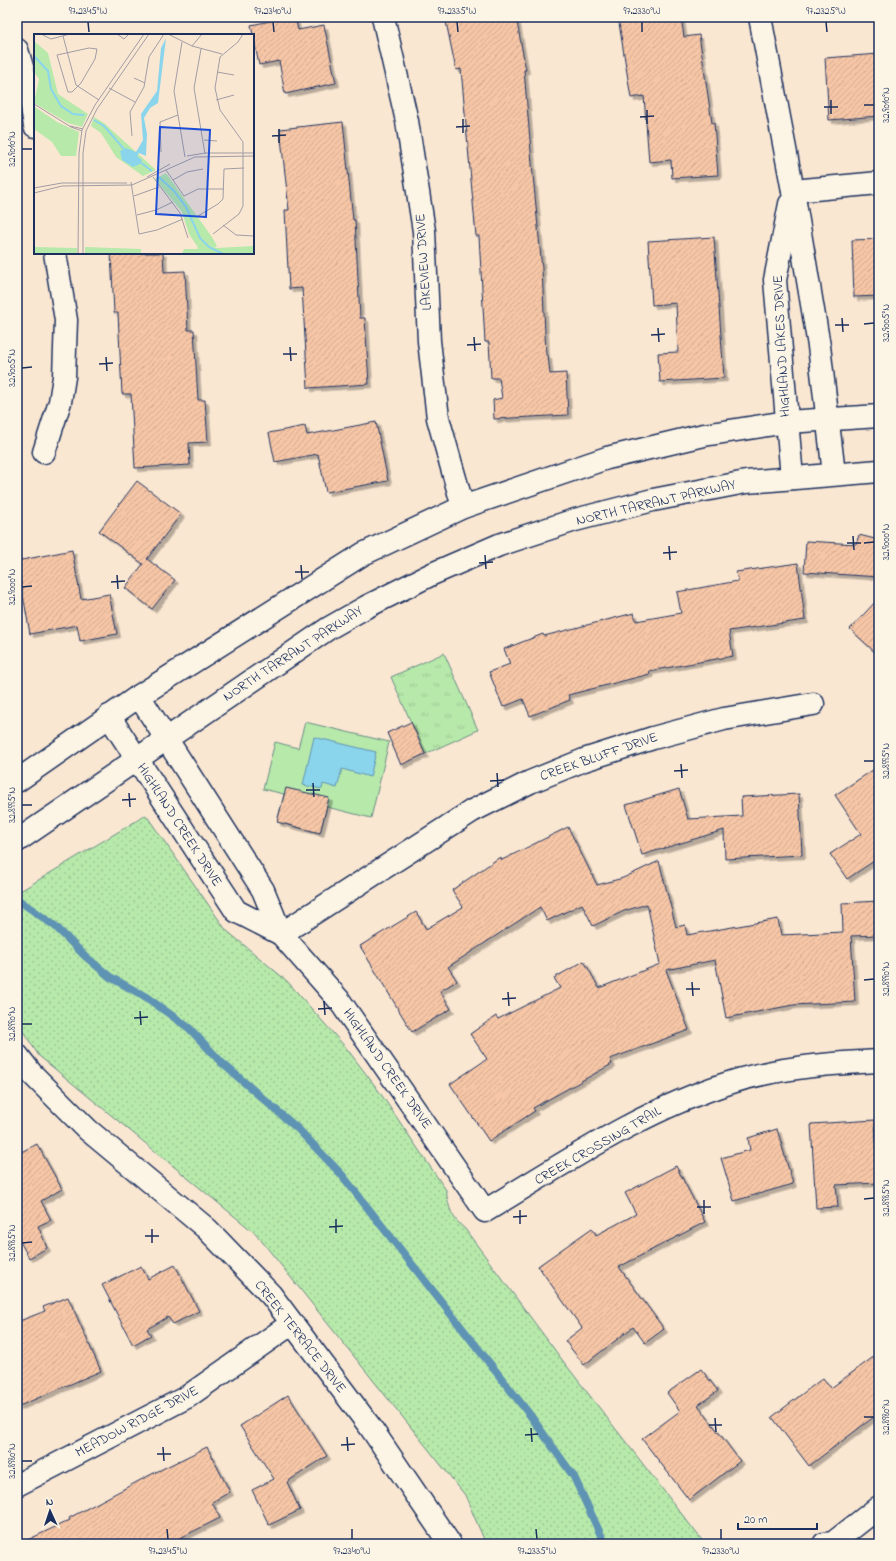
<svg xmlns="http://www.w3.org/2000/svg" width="896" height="1561" font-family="'Indie Flower',sans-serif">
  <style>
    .grass { fill: url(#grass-dots); stroke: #698c84 }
    .park { fill: url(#park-tufts); stroke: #698c84 }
    .garden { fill: #b7e9aa; stroke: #698c84 }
    .water { fill: #8bd5ec; stroke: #5e93b3 }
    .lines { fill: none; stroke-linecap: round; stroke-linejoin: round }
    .stream { stroke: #5e93b3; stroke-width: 8 }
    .building { fill: url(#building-hatch); stroke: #1b2f5e; filter: url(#shadow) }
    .minor-casing { stroke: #1b2f5e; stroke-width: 25 }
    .primary-casing { stroke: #1b2f5e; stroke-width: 25 }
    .minor { stroke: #fcf5e5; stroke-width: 22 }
    .primary { stroke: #fcf5e5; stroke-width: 22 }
    .ticks { fill: none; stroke: #1b2f5e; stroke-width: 1.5 }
    .labels { text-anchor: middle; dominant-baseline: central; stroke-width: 3; stroke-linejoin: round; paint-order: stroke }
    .street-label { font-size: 14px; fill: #1b2f5e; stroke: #fcf5e5 }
    .inset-river { fill: none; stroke: #8bd5ec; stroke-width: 2 }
    .inset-road { fill: none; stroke: #a19da4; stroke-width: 1 }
    .view { fill: #1d4ed8; fill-opacity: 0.15; stroke: #1d4ed8; stroke-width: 2 }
    .inset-edge { fill: none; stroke: #1b2f5e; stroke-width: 2 }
    .neatline { fill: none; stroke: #1b2f5e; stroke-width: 1.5 }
    .ticks-label { font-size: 10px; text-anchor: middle; fill: #1b2f5e }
  </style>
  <defs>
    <pattern id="grass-dots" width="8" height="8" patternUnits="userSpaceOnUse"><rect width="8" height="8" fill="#b7e9aa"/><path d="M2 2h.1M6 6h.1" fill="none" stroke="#9dc895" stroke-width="1.8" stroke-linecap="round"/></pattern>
    <pattern id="park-tufts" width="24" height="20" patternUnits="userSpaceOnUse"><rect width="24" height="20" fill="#b7e9aa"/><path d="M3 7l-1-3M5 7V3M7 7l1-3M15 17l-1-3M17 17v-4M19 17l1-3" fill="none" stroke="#9dc895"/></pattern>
    <pattern id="building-hatch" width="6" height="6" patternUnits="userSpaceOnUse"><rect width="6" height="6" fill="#f6c6a6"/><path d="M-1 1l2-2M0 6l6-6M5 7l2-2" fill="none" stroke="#d2aa91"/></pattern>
    <filter id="shadow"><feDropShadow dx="3.5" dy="3.5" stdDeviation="0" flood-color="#0004"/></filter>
  </defs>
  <rect width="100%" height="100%" fill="#fae7d2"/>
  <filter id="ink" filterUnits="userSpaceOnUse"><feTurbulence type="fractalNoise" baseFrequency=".025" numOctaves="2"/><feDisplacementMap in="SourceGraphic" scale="8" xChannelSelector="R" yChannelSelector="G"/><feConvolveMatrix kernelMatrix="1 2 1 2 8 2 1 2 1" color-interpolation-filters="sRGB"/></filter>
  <g filter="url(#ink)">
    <path class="grass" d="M146,815L226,930L287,981L347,1049L376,1087L446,1190C449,1209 451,1217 465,1229L563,1361L705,1544H486L465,1495L256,1234L39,1056L17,1022V893Z"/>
    <polygon class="park" points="444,653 478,730 425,754 391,677"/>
    <polygon class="garden" points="305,722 389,742 371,818 327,807 320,833 277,822 284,794 263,789 275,742 298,748"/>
    <polygon class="water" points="314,737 376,752 370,777 342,769 337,788 323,784 322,789 303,785"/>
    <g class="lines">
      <polyline class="stream" points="17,899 55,926 85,956 110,977 146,997 189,1028 222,1063 298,1129 342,1175 530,1415 574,1477 605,1544"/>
    </g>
    <g class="building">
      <polygon points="290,17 295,17 298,30 324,25 336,83 285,94 279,61 259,65 251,25"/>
      <polygon points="445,17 516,17 526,70 524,70 533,175 542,269 546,355 548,355 550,374 566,373 568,415 494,419 493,400 502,398 499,378 491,378 489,342 485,342 479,236 476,236 461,69 456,70"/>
      <polygon points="618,17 681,17 684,37 699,35 712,123 714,123 718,175 672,178 671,160 649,162 644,96 631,98"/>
      <polygon points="879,54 879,116 829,120 825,58"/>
      <polygon points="343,122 353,220 355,220 360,318 365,318 369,384 308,388 302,288 289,289 285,210 289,210 280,129"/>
      <polygon points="714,237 724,378 660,382 658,353 678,352 676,303 652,305 648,241"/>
      <polygon points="879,239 879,296 854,297 852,240"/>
      <polygon points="111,253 163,253 164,272 185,271 188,330 194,330 198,400 205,400 208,442 189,443 190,465 135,468 131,394 122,394 118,313 114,313"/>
      <polygon points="376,422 388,481 326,492 318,454 275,462 269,433 305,426 307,435"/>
      <polygon points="137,481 181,514 147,559 175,580 152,609 125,588 143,564 99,531"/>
      <polygon points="859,535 879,540 879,577 804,572 806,541 856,544"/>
      <polygon points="72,550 81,599 109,594 117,634 80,641 77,625 30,634 17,561"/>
      <polygon points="798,563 805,620 729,631 733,656 649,671 650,674 568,695 570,700 530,716 523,699 503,707 489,672 510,664 504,649 543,634 544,636 634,613 636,621 681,613 677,592 738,581 736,572"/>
      <polygon points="879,598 879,656 850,629"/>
      <polygon points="411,722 425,754 401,765 387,733"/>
      <polygon points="879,766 879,861 877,859 847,879 830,854 861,834 835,795"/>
      <polygon points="286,788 329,798 320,833 277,822"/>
      <polygon points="679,789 688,819 742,816 741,797 799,794 802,855 725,859 724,830 642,855 626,805"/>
      <polygon points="568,827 597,885 623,878 659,861 676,927 685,925 687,935 778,919 781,935 843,932 842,903 879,901 879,935 851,936 855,1002 793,1005 726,1018 715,960 666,970 689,1030 610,1059 612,1064 533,1108 535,1111 489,1141 450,1084 487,1059 470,1034 496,1016 498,1019 560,988 554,978 584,961 599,988 660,964 647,904 624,911 593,926 582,904 547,921 540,907 448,967 457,981 440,991 451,1009 412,1032 360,946 416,912 426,929 463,907 452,890 500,857 502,860"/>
      <polygon points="875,1120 878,1183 836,1185 838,1207 816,1208 811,1124"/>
      <polygon points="777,1129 793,1184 734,1201 721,1158 750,1150 748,1138"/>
      <polygon points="37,1144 62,1189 41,1201 51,1220 38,1226 47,1248 29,1258 17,1236 17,1154"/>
      <polygon points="676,1166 705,1222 619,1267 664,1329 645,1343 633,1327 584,1365 565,1341 582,1328 538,1266 592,1228 596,1235 636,1214 625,1193"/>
      <polygon points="175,1265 199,1311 173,1324 168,1317 147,1329 151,1335 133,1345 102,1285 141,1266 148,1279"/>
      <polygon points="68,1297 101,1371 17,1407 17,1322 45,1311 43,1307"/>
      <polygon points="879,1353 879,1413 809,1466 772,1417 823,1378 831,1388"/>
      <polygon points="701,1369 718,1391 698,1405 740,1461 689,1500 642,1439 680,1411 667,1393"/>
      <polygon points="288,1395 327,1456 287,1482 300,1510 269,1525 252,1490 274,1479 240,1426"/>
      <polygon points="207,1447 230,1492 212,1502 220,1518 168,1544 19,1544 70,1520 69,1518 150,1475"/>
    </g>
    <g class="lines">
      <defs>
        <g id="minor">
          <polyline points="383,17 407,121 424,231 429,341 438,418 463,507"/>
          <polyline points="760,17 793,191 819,346 834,474"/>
          <polyline points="17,50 30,94 35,126"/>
          <polyline points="793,191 879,183"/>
          <polyline points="790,204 775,280 792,478"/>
          <polyline points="44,452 60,402 64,377 66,320 55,253"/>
          <path d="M139,696L263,890L281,934L339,1000L485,1211C565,1163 642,1110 732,1082C775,1068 834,1063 879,1061"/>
          <polyline points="109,716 236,911 281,934"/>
          <polyline points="281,934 472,811 530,782 584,760 653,738 724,719 813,704"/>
          <polyline points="17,1055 31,1073 88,1130 207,1229 271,1295 371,1428 450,1544"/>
          <polyline points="17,1485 187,1397 291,1324"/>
          <polyline points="824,1544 833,1543 879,1507"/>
        </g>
        <g id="primary">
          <polyline points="17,781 139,696 363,554 463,507 607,458 704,435 787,422 879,416"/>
          <polyline points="17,841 329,628 366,607 432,574 499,545 575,520 653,500 746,482 879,471"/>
        </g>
      </defs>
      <use href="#minor" class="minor-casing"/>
      <use href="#primary" class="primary-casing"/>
      <use href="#minor" class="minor"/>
      <use href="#primary" class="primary"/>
    </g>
  </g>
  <path class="ticks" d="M88,22L89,32M273,22L274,32M457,22L458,32M642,22V32M826,22L827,32M831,100V114M864,105H874M824,107H838M647,110V124M640,117L654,116M463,119V133M456,127L470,126M279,129V143M272,136L286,135M22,149H32M842,318L843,332M864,324L874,323M835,325H849M658,328L659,342M651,335L665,334M474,337L475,351M467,345L481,344M290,347L291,361M283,354H297M106,357L107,371M99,364L113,363M22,368L32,367M853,536L854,550M847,543H861M864,543L874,542M669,546L670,560M663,553L677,552M485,555L486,569M479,563L493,562M301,565L302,579M295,572H309M117,575L118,589M111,582L125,581M22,587L32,586M864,761H874M681,764L682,778M674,771L688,770M497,773L498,787M490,781L504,780M313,783L314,797M306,790H320M129,793L130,807M122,800L136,799M22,805H32M864,980L874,979M692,982L693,996M686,989H700M508,992L509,1006M502,999L516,998M324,1001L325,1015M318,1009L332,1008M140,1011L141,1025M134,1018L148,1017M22,1024H32M864,1199L874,1198M704,1200V1214M697,1207H711M520,1210V1224M513,1217L527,1216M336,1219V1233M329,1227L343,1226M152,1229V1243M145,1236H159M22,1243L32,1242M864,1417H874M715,1418L716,1432M709,1425H722M531,1428L532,1442M525,1435L538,1434M347,1437L348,1451M341,1445L355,1444M163,1447L164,1461M157,1454H171M22,1461H32M167,1529L168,1539M352,1529V1539M536,1529L537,1539M721,1529V1539"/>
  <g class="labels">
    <g class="street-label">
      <text transform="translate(424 262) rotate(-94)">LAKEVIEW DRIVE</text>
      <text transform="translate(782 346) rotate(-93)">HIGHLAND LAKES DRIVE</text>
      <text transform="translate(656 503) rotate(-13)">NORTH TARRANT PARKWAY</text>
      <text transform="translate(293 654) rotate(-33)">NORTH TARRANT PARKWAY</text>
      <text transform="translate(599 757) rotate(-19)">CREEK BLUFF DRIVE</text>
      <text transform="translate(179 825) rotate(57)">HIGHLAND CREEK DRIVE</text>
      <text transform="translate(387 1069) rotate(55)">HIGHLAND CREEK DRIVE</text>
      <text transform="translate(598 1146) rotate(-30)">CREEK CROSSING TRAIL</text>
      <text transform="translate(300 1337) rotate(52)">CREEK TERRACE DRIVE</text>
      <text transform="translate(137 1422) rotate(-28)">MEADOW RIDGE DRIVE</text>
    </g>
  </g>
  <g transform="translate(34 34)">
    <rect width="220" height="220" fill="#fae7d2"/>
    <path d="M0,7L14,19L24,60L54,80L48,93L34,89L0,69L5,45L0,38ZM1,73L23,88L45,98L42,122H27L18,108L0,95ZM60,83L70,89L122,136L109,142L82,123L67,99L57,92ZM132,139L178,203L183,212L181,214L173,211L169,204L163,212L155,200L148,178L121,145Z" fill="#b7e9aa"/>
    <path d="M169,204L173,211L181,214L220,212V220H148L150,215H164L163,212ZM0,213L43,214V220H0ZM51,213L107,215V220H51Z" fill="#b7e9aa"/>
    <path d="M132,4L124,69L116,74L110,84L113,100L112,122L105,119L103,122L108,126L106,130L99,133L88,126L86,117L92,114L102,118L109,106L107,80L123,57L127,14Z" fill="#8bd5ec"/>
    <path class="inset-river" d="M0,22L14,37L17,55L27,72L39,80L50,81M60,86L70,92L90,115M106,128L118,137M125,143L140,157L152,173L166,204L175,213L189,220"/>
    <path class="inset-road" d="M7,0L17,5L36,0M83,0L90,5L95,0M134,0L158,12L188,20M29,2L42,51L65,66M148,8L140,57L151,123M158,12L168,0M55,14L63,15L61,25L47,49L38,58H34L23,21ZM167,15L160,54L171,120M183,38L200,41M100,44L111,49M75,54L101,68M182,66L200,61M0,70L37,93L48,97M36,92L49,95M98,102L96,78L110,53L115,23L130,0M170,106L183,107M127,118L126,88L144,81M153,122L171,119H220M132,136L150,162L164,155H190M113,143L136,130M119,143L146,179L154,204M139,146L153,138L169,135M97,148L105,200L123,196L149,185M0,154L28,149H93M0,159L28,152L98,151L161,123L220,122M100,162L125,153M103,181L122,176L139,168M164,182L184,170L189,165L190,135L210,134M189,191L202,201L220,202M179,200L205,180L209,172V108L186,76L181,54L186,23L204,8L209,0M44,220L45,119L48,96L61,71L110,0M49,220V119L52,97L63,75L115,0"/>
    <path class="view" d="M126,93L176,96L172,183L122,180Z"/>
    <rect width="220" height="220" class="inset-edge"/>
  </g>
  <rect width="896" height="1561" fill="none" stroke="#fcf5e5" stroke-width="44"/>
  <g transform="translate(50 1511) rotate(357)" stroke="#fcf5e5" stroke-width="3" paint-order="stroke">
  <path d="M0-3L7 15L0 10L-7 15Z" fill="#1b2f5e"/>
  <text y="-6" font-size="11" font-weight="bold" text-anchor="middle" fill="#1b2f5e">N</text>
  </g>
  <path d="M738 1523v6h79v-6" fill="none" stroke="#1b2f5e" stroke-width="2"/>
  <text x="744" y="1523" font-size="12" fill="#1b2f5e" stroke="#fcf5e5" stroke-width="3" paint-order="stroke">20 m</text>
  <rect x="22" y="22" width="852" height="1517" class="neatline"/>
  <g class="ticks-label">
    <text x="88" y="14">97.2345°W</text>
    <text x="273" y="14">97.2340°W</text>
    <text x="457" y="14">97.2335°W</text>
    <text x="642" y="14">97.2330°W</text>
    <text x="826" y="14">97.2325°W</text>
    <text transform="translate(885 105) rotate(-90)" y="4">32.9010°N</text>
    <text transform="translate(11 149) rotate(-90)" y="4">32.9010°N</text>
    <text transform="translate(885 323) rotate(-90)" y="4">32.9005°N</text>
    <text transform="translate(11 368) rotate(-90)" y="4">32.9005°N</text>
    <text transform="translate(885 542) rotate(-90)" y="4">32.9000°N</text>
    <text transform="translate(11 587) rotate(-90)" y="4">32.9000°N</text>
    <text transform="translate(885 761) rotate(-90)" y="4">32.8995°N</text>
    <text transform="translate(11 805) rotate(-90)" y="4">32.8995°N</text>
    <text transform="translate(885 979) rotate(-90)" y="4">32.8990°N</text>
    <text transform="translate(11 1024) rotate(-90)" y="4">32.8990°N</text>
    <text transform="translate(885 1198) rotate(-90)" y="4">32.8985°N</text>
    <text transform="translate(11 1243) rotate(-90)" y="4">32.8985°N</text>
    <text transform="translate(885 1417) rotate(-90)" y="4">32.8980°N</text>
    <text transform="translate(11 1461) rotate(-90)" y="4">32.8980°N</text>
    <text x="168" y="1554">97.2345°W</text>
    <text x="352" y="1554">97.2340°W</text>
    <text x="537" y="1554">97.2335°W</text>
    <text x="721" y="1554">97.2330°W</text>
  </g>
</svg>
